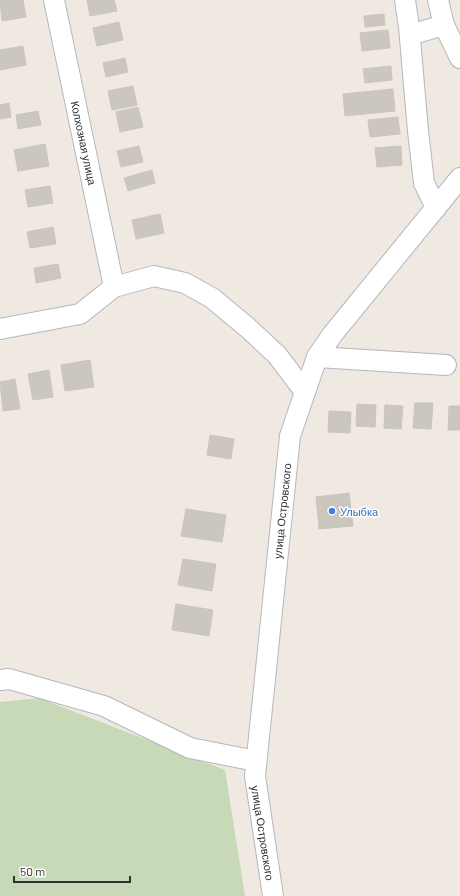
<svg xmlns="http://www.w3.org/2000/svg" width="460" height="896" font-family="Barlow,sans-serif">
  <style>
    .cemetery { fill: #c8d9b8 }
    .building { fill: #cbc7bf; stroke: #cbc5ba }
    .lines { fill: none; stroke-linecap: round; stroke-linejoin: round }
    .minor-casing { stroke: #b4b7c1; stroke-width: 22 }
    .minor { stroke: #fff; stroke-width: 20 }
    .shop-dot { fill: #3f7fe0; stroke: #fff; stroke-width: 1.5 }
    .labels { text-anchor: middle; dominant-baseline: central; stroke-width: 3; stroke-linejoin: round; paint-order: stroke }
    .street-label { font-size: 11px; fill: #2e2e2e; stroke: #fff }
    .shop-label { font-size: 11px; fill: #366cbe; stroke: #fff; text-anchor: start }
  </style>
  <rect width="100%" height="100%" fill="#efe9e1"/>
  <polygon class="cemetery" points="39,698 225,770 245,896 0,896 0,702"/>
  <g class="building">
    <polygon points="0,0 23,0 26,17 2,21"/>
    <polygon points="87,0 114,0 117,11 90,16"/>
    <polygon points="384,14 385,25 365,27 364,16"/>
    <polygon points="119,22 123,40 97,46 93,28"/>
    <polygon points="388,30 390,48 362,51 360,33"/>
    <polygon points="23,46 26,65 0,70 0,50"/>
    <polygon points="125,58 128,72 106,77 103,63"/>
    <polygon points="391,66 392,80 365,83 363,69"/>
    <polygon points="133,86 137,105 112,110 108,91"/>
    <polygon points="393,89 395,111 345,116 343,94"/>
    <polygon points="9,103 11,117 0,119 0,105"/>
    <polygon points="138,107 143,127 120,132 116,112"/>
    <polygon points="38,111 41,125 18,129 16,115"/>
    <polygon points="398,117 400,134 370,137 368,120"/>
    <polygon points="45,144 49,166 18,171 14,150"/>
    <polygon points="139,146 143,162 121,167 117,151"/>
    <polygon points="401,146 402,165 377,167 375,148"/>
    <polygon points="152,170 155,183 128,191 124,178"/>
    <polygon points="50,186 53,203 28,207 25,190"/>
    <polygon points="160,214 164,233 136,239 132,220"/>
    <polygon points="53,227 56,244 30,248 27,232"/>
    <polygon points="58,264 61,278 36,283 34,268"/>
    <polygon points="90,360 94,387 65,391 61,365"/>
    <polygon points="49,370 53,397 33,400 28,374"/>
    <polygon points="15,379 20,409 3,411 0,382"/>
    <polygon points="415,403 433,403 431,429 413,428"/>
    <polygon points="357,404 376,405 375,427 356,426"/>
    <polygon points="385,405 403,406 401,429 384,428"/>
    <polygon points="449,406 460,406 460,430 448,430"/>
    <polygon points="329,411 351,412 350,433 328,432"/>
    <polygon points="210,435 234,439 231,459 207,455"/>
    <polygon points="349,493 353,526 319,529 316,497"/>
    <polygon points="186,509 226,515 222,542 181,536"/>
    <polygon points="183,559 216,564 212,591 178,585"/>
    <polygon points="176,604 213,610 209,636 172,630"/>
  </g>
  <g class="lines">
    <defs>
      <g id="minor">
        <polyline points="54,0 114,287"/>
        <polyline points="405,0 409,27 418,131 424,183 436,208"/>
        <polyline points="438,0 444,25 460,58"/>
        <polyline points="410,35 444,25"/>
        <polyline points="0,329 80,314 114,287 154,276 185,283 212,298 248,328 277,355 305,392"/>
        <polyline points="317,357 446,365"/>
        <polyline points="0,680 9,679 104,706 190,748 256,761"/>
        <polyline points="273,896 255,776 290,436 317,357 332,335 460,178"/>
      </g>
    </defs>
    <use href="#minor" class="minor-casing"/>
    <use href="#minor" class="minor"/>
  </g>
  <circle class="shop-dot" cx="332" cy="511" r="4"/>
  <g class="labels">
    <g class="street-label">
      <text transform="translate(84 143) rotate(78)">Колхозная улица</text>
      <text transform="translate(282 511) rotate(-84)">улица Островского</text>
      <text transform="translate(263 833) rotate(81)">улица Островского</text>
    </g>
    <g class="shop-label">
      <text x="340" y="511">Улыбка</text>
    </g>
  </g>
  <path d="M14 876v6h116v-6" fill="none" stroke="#2e2e2e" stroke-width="2"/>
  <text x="20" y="876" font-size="12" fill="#2e2e2e" stroke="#ffffff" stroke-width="3" paint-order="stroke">50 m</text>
</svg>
